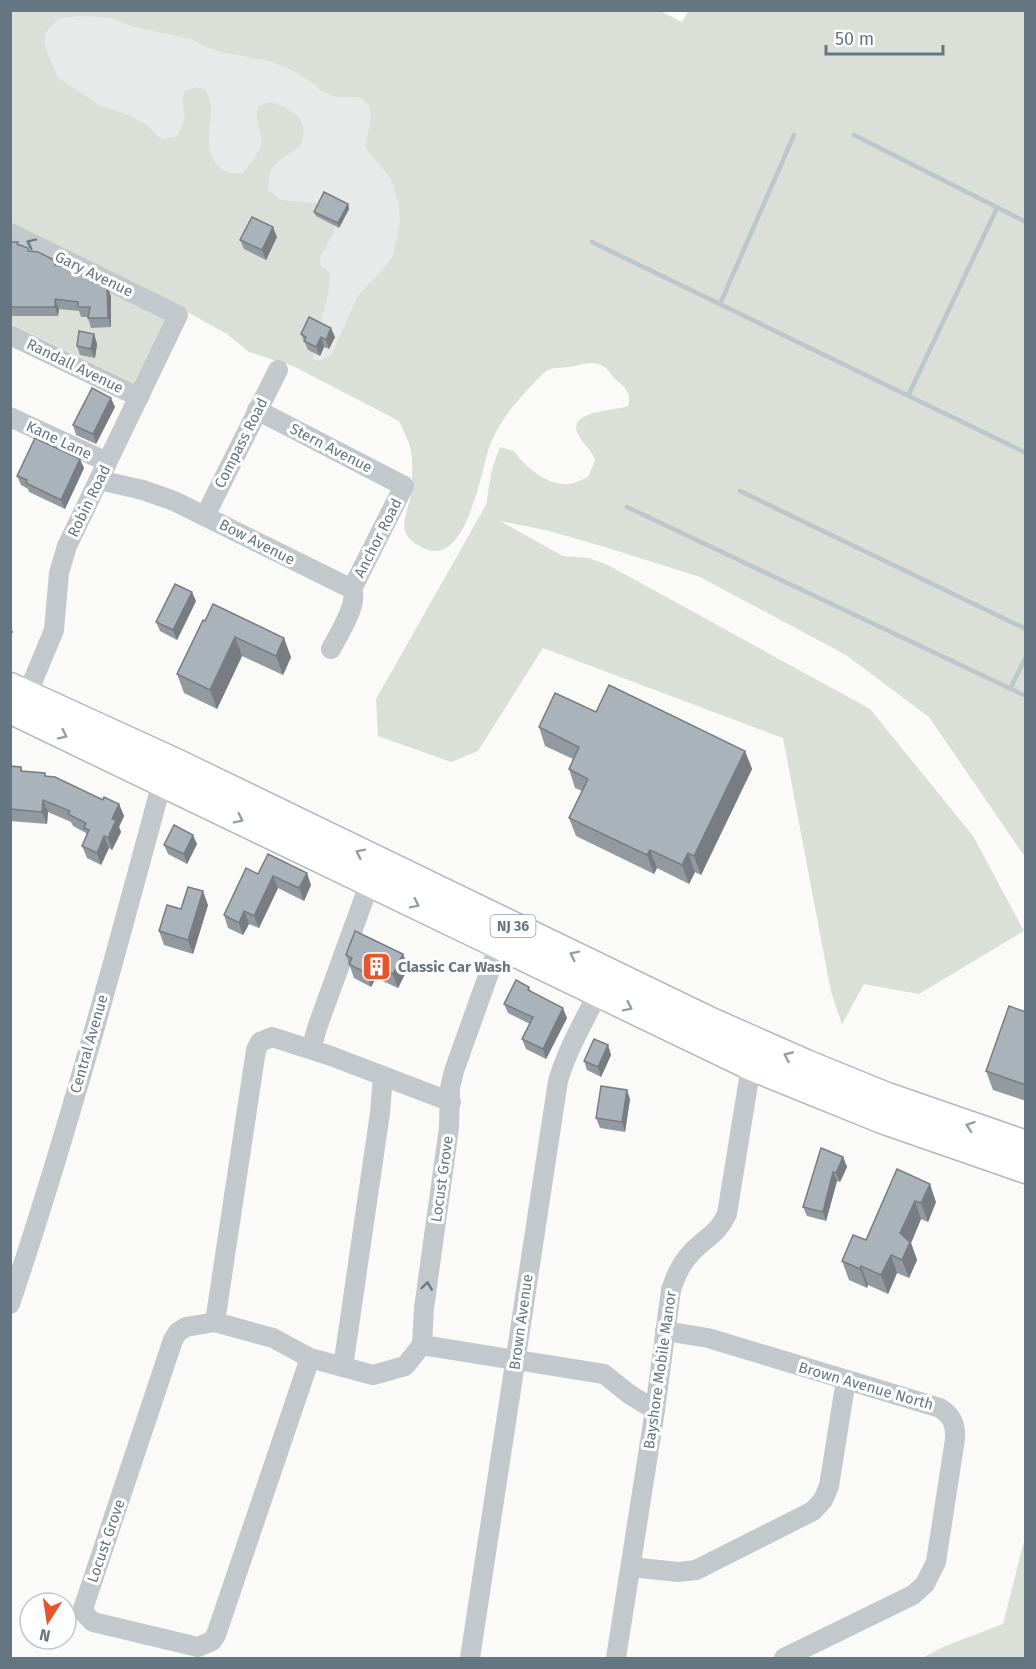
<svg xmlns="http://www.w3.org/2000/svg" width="1036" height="1669" font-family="'Fira Sans',sans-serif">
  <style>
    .built { fill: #e8e9e9 }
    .green { fill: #dadfd7; fill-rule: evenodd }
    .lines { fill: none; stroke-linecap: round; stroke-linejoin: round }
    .stream { stroke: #bbc7cb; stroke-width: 4.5 }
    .highway-casing { stroke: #b4b9bd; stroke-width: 31 }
    .minor { stroke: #c3c8cc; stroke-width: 20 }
    .highway { stroke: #fff; stroke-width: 28 }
    .wall { fill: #929a9f }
    .shaded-wall { fill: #777d82 }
    .building { fill: #aab3b9; stroke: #777d82; stroke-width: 1.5 }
    .oneway { stroke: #6a7a87 }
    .oneway2 { stroke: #939fa8 }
    .labels { text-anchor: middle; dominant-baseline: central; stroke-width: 6; stroke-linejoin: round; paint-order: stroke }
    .shield { fill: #fff; stroke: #939fa8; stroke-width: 1.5 }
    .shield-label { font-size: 14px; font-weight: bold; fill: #657683 }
    .street-label { font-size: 15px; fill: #657683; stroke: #fff }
    .poi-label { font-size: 15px; font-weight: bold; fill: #657683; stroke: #fff; text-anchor: start }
  </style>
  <rect width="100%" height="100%" fill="#fafaf8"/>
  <polygon class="built" points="10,11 389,11 445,150 335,375 11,215"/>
  <g class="green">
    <path d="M658,10L682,22L689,10L1025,11V857L929,717L846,655L700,577L595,544L545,530L500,521L563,556L589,558L608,565L870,709L973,836L1024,931L919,994L864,984L842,1024L831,992L783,738L543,648L478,751L451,762L378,736L376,699L486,505L492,469L500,447L514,451C525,467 549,487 570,484C576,483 583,479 588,477L595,461C593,450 582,444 578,434C566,410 617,411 628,406C632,393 625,387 616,380C612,377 610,372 607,369C594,358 582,365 568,367C560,368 553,367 546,371C541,375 537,380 533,384C514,404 499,421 489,448C481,472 466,566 426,549C388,533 411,513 412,487C412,476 413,462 411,451C409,441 403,430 399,421L293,366L249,352L227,334L191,314L11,235V11ZM84,16L111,18L131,26L191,39L206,47L226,53L270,61L294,71L316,85L321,91L336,97H358L364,100L369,107L371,117L365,147L391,179L399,204L400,223L393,256L385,267L359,294L331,355L319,361L313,359C313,331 334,297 329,272L321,266L320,257L334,233V217L316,203L280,200L268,189C269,160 281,162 301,145L304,129L298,116L285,107L269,102L259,106C255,120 257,120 261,134C265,148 251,163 243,173C224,177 211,164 209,144C207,124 217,108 205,89L196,87L185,91C181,102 183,101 184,111C186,120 181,128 177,136L163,139L156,135L149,126L131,116L99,105L58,78L44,44L46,32L59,18Z"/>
    <polygon points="10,242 165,319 134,383 11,324"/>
    <polygon points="1025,1537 1025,1658 922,1658 945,1646 1003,1624"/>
  </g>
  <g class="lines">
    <g class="stream">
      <polyline points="854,135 1026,222"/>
      <polyline points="592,242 1026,453"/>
      <polyline points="720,304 794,135"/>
      <polyline points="908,396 997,208"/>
      <polyline points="740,491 1026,629"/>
      <polyline points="627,507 1026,696"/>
      <polyline points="1010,689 1026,657"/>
    </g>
    <defs>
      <g id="highway">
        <polyline points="10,687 176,763 711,1022 806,1064 887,1097 1026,1145"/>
        <polyline points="10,709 751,1066 882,1119 1026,1169"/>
      </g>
    </defs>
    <use href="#highway" class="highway-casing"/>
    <g class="minor">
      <polyline points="10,233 178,315 67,546 59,573 54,630 27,695"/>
      <polyline points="10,335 139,397"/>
      <polyline points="257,410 404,486 352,589"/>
      <polyline points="10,417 107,462"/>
      <path d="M99,480L143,490L174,501L352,589C359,604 338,635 331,649"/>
      <polyline points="205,516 278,370"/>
      <polyline points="311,1049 318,1025 370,882"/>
      <path d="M10,1304C68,1132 115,957 162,782"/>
      <polyline points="215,1322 256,1050 260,1042 272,1037 331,1056 451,1102"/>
      <path d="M665,1331L708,1338L940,1408C952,1416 956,1424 955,1439L936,1562L925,1584L913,1595L784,1658"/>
      <polyline points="422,1345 604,1374 629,1394 655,1410"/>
      <polyline points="310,1358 216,1635 212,1641 198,1647 93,1622 84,1613 83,1609 173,1340 178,1332 186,1327 215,1322 273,1338 310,1358 373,1375 405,1366 422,1345 424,1308 449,1128 450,1088 454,1071 499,945"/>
      <polyline points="343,1367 380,1113 383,1076"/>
      <polyline points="631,1567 678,1572 696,1570 813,1511 823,1500 829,1486 846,1380"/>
      <path d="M470,1658L558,1081C567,1050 584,1021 598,993"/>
      <path d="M616,1658L655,1410L671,1290C676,1275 681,1263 692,1252C706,1237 718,1234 727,1214L751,1066"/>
    </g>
    <use href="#highway" class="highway"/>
  </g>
  <g class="wall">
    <polygon points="348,204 349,209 339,228 316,216 314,212"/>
    <polygon points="277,237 266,260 244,249 240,240"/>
    <polygon points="10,239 12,242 30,252 57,265 74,272 93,282 111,296 111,327 91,328 88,318 88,317 81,317 79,311 59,309 58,316 11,316 10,313"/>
    <polygon points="94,334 97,344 95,358 80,355 77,346"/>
    <polygon points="301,334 335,337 329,349 324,347 320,356 308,350"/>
    <polygon points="115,407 96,444 76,435 73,425"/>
    <polygon points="84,468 65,509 29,492 28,489 21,485 17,476"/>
    <polygon points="196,601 177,640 160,631 156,622"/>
    <polygon points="203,620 291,657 283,675 242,656 217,709 184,693 177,674"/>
    <polygon points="596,712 745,751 752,769 701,875 695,872 689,884 657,868 654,874 576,836 569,818 582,791 575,788 569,769 573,759 545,746 539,727"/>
    <polygon points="10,766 21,767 23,771 47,776 103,800 119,804 124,816 119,827 121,832 112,850 109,848 101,865 87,858 82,846 87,836 86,833 73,826 71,822 48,812 47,824 10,821"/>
    <polygon points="197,844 187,864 168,854 164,845"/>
    <polygon points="268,854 311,885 304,901 278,888 259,928 249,924 243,935 228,928 224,915 258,874"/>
    <polygon points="208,905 193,954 164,945 159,931 181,909"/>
    <polygon points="403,954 408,968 398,988 376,978 371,987 354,978 346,955"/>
    <polygon points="529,987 531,992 567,1018 546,1059 526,1049 522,1039 530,1024 508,1013 504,1004"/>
    <polygon points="1026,1012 1026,1101 993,1090 986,1071"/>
    <polygon points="608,1045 611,1055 601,1077 587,1070 584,1061"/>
    <polygon points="630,1099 625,1132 600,1128 596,1118"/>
    <polygon points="843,1157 847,1167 840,1182 837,1181 826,1221 807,1216 803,1207"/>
    <polygon points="897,1169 936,1202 928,1222 921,1219 911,1243 917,1260 909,1278 897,1273 888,1294 868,1285 867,1288 849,1280 842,1261 866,1240"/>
  </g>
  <g class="shaded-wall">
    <polygon points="348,204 349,209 339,228 338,223"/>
    <polygon points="273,227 277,237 266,260 262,250"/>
    <polygon points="107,286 111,296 111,327 108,318"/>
    <polygon points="55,299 59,309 58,316 55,307"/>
    <polygon points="331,328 335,337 329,349 326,340"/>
    <polygon points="94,334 97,344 95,358 91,349"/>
    <polygon points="321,337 324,347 320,356 316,347"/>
    <polygon points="111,398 115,407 96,444 93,434"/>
    <polygon points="80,459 84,468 65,509 61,500"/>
    <polygon points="192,592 196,601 177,640 173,630"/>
    <polygon points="10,625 13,632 10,637"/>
    <polygon points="235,637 242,656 217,709 210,690"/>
    <polygon points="284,638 291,657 283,675 276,656"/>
    <polygon points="745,751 752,769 701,875 694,856"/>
    <polygon points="43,800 48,812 47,824 42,812"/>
    <polygon points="119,804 124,816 119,827 121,832 112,850 108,838 112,819"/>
    <polygon points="193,835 197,844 187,864 184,854"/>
    <polygon points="104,836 109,848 101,865 97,853"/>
    <polygon points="650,850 657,868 654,874 647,855"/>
    <polygon points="688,853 695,872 689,884 682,865"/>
    <polygon points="307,873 311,885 304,901 299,888"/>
    <polygon points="273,876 278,888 259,928 254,916"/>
    <polygon points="203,891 208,905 193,954 188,940"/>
    <polygon points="244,911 249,924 243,935 239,923"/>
    <polygon points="403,954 408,968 398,988 393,974"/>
    <polygon points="371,964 376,978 371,987 366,973"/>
    <polygon points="563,1008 567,1018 546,1059 543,1049"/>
    <polygon points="608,1045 611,1055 601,1077 598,1067"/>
    <polygon points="627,1090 630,1099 625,1132 622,1122"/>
    <polygon points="843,1157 847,1167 840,1182 836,1173"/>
    <polygon points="833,1172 837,1181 826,1221 823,1212"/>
    <polygon points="930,1184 936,1202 928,1222 921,1203"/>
    <polygon points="915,1201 921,1219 911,1243 917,1260 909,1278 902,1260 900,1233"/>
    <polygon points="891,1255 897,1273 888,1294 881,1275"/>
    <polygon points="861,1266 868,1285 867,1288 860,1269"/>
  </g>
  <g class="building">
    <polygon points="324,192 348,204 338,223 314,212"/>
    <polygon points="252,217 273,227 262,250 240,240"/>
    <polygon points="10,242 18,242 17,244 28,248 28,251 38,252 56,261 55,265 67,267 73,270 73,272 78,272 92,279 92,282 98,282 107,286 108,318 88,318 90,307 78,307 78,302 55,299 55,307 10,307 11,273 10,273"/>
    <polygon points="309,317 331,328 326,340 321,337 316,347 304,341 306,337 301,334"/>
    <polygon points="79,331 94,334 91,349 77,346"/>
    <polygon points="92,388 111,398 93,434 73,425"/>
    <polygon points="35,438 80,459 61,500 26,483 27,480 17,476"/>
    <polygon points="175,584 192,592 173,630 156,622"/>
    <polygon points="213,604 284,638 276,656 235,637 210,690 177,674 203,620 205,621"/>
    <polygon points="609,685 745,751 694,856 688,853 682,865 650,850 647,855 569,818 588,779 569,769 579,747 539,727 555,693 596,712"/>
    <polygon points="10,766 21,767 21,771 45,773 45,776 55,777 103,800 104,797 119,804 112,819 116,820 108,838 104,836 97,853 82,846 89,830 84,828 86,823 68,814 70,811 43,800 42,812 10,809"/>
    <polygon points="174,825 193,835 184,854 164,845"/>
    <polygon points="268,854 307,873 299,888 273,876 254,916 244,911 239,923 224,915 246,868 258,874"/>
    <polygon points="188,887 203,891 188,940 159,931 167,905 181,909"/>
    <polygon points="355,931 403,954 393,974 371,964 366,973 349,964 352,958 346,955"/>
    <polygon points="516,980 529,987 528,990 563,1008 543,1049 522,1039 533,1017 504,1004"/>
    <polygon points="1009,1006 1026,1012 1026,1085 986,1071"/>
    <polygon points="594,1039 608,1045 598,1067 584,1061"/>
    <polygon points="601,1086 627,1090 622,1122 596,1118"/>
    <polygon points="821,1148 843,1157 836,1173 833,1172 823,1212 803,1207"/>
    <polygon points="897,1169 930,1184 921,1203 915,1201 900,1233 910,1242 902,1260 891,1255 881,1275 861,1266 860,1269 842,1261 853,1235 866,1240"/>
  </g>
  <defs><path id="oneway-chevron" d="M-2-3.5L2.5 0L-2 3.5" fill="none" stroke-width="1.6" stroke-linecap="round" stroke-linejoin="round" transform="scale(1.5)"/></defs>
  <g class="oneway">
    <use href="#oneway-chevron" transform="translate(31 243) rotate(-154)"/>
    <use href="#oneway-chevron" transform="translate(427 1286) rotate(-82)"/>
  </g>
  <g class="oneway2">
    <use href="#oneway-chevron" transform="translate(63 735) rotate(26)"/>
    <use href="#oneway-chevron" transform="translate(239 819) rotate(26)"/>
    <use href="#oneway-chevron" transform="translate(360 853) rotate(-154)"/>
    <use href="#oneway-chevron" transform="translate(415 904) rotate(26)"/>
    <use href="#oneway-chevron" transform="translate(574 955) rotate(-154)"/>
    <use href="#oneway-chevron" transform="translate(628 1007) rotate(26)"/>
    <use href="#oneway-chevron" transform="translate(788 1056) rotate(-156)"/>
    <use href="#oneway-chevron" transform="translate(970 1126) rotate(-161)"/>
  </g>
  <defs>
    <symbol id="building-square" viewBox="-11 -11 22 22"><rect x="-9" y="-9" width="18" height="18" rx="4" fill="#e4572e" stroke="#fff"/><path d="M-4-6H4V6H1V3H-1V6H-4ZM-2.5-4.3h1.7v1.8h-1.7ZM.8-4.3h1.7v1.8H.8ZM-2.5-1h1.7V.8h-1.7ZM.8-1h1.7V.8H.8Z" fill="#fff"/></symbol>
  </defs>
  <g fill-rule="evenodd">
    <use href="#building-square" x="360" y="950" width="33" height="33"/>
  </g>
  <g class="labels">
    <rect class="shield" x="490.5" y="915" width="45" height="22" rx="4.5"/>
    <g class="shield-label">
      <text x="513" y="926">NJ 36</text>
    </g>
    <g class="street-label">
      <text transform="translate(94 274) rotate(26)">Gary Avenue</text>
      <text transform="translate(75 366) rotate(26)">Randall Avenue</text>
      <text transform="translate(59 440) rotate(25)">Kane Lane</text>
      <text transform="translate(241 443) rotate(-63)">Compass Road</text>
      <text transform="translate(331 448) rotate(27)">Stern Avenue</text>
      <text transform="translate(89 501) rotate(-64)">Robin Road</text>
      <text transform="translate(378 538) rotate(-63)">Anchor Road</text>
      <text transform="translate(257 542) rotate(27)">Bow Avenue</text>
      <text transform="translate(89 1044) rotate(-74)">Central Avenue</text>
      <text transform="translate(442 1179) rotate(-82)">Locust Grove</text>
      <text transform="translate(521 1322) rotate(-82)">Brown Avenue</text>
      <text transform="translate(660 1370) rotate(-82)">Bayshore Mobile Manor</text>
      <text transform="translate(866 1386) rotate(16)">Brown Avenue North</text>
      <text transform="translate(106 1541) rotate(-71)">Locust Grove</text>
    </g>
    <g class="poi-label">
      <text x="398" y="967">Classic Car Wash</text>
    </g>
  </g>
  <rect width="1036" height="1669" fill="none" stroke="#657683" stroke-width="24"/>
  <g transform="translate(48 1621) rotate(192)"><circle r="28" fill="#ffffff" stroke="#c1c8cd" stroke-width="1.5"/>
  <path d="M0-4.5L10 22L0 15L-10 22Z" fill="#e4572e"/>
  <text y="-9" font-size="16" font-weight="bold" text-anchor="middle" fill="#657683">N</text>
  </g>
  <path d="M826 45v9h117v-9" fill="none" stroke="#657683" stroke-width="3"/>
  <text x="835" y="45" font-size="18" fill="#657683" stroke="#ffffff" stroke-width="4.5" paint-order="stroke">50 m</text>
</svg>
